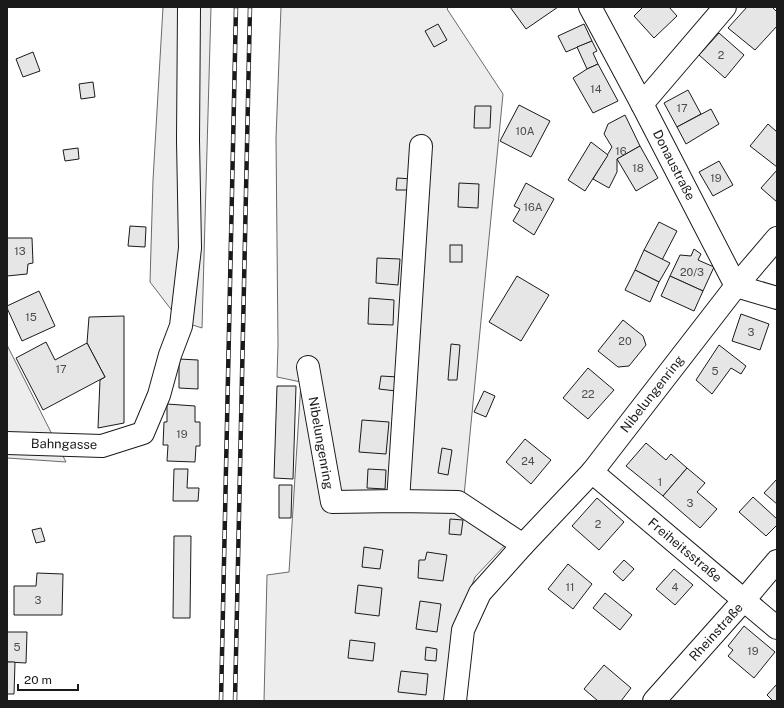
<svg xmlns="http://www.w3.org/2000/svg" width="784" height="708" font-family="'Public Sans',sans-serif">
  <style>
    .built { fill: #ededed; stroke: #6a6a6a }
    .building { fill: #e6e6e6; stroke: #1a1a1a }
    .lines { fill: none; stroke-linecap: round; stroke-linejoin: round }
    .minor-casing { stroke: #1a1a1a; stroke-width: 24 }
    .minor { stroke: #fff; stroke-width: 22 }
    .rail-casing { stroke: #1a1a1a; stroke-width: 4.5 }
    .rail { stroke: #fff; stroke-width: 3; stroke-dasharray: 9; stroke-linecap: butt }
    .labels { text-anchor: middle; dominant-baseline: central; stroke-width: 3; stroke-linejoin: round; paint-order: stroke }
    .number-label { font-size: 11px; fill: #4d4d4d }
    .street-label { font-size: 13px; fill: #1a1a1a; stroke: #fff }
  </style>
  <rect width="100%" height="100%" fill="#fff"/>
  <g class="built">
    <polygon points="163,7 211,7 202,328 180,321 150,282 153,180"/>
    <polygon points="281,7 449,7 447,9 503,94 463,506 508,542 475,577 459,620 448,701 264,701 267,575 289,572 301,382 277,377 278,345 276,138"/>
    <polygon points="7,345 66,462 7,458"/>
  </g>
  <g class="building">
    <polygon points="510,7 558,7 526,29"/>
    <polygon points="643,7 669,7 677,16 654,38 634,16"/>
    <polygon points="747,7 772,7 777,12 777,26 755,50 728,28"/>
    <polygon points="438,24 447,40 434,47 425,31"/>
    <polygon points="584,24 592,41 566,52 558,36"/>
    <polygon points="719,33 744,55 725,78 699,55"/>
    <polygon points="592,41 597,51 593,53 598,64 587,69 577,47"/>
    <polygon points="33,52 40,71 23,77 16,59"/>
    <polygon points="598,64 618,101 593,113 573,78 587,69"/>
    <polygon points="93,82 95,97 81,99 79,84"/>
    <polygon points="688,90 701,114 677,127 664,103"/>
    <polygon points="519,105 550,121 531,157 500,141"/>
    <polygon points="475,106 491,106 490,128 474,128"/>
    <polygon points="711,109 719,124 686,144 677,127"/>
    <polygon points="625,115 640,146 617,159 617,172 609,188 593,179 612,147 604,134 608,124"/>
    <polygon points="768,124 777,132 777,167 750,146"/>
    <polygon points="591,142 608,155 585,191 568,180"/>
    <polygon points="640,146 658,178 636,191 617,159"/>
    <polygon points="78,148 79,159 65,161 63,150"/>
    <polygon points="719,161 733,185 713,196 699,172"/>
    <polygon points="777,170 777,202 761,188"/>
    <polygon points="397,178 412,179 412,190 396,190"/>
    <polygon points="459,183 479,184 478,208 458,207"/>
    <polygon points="526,183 554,199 534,235 513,221 520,209 514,206"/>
    <polygon points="659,222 677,231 662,260 644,250"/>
    <polygon points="130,226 146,227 145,247 128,246"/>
    <polygon points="7,238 32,238 33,263 28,264 27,274 7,276"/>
    <rect x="450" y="245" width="12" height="17"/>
    <polygon points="694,249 701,254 698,260 714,267 703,291 670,276 680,255 691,256"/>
    <polygon points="644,250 670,263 659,282 635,270"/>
    <polygon points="377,258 400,259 398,285 376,283"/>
    <polygon points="635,270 659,282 650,302 625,290"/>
    <polygon points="517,276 549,295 521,341 489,322"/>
    <polygon points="670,276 703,291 694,311 661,296"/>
    <polygon points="39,291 55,326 22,341 7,308 7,306"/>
    <polygon points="369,298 394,300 393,325 368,324"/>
    <polygon points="741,314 769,324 760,350 732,341"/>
    <polygon points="124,316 124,423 98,428 100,380 105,377 87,343 89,317"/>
    <polygon points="623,320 643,336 646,345 629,366 618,367 598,351"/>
    <polygon points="46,342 55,360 87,343 105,377 43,410 16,358"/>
    <polygon points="451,344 460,345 457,380 448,380"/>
    <polygon points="719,345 746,366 741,374 731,368 712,394 696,380"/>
    <polygon points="179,359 198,360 198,389 179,388"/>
    <polygon points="588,368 614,390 588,419 563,398"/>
    <polygon points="381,376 398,377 396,391 379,389"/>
    <polygon points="277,386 296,386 293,479 274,478"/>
    <polygon points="484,391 495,396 486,417 474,412"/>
    <polygon points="167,404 195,406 195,422 200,422 200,446 196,446 195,462 167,461 168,445 163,445 164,422 167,422"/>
    <polygon points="362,420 389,422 386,454 359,452"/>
    <polygon points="525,439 551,460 531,484 506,462"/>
    <polygon points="646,443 666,460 671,454 687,468 663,496 626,466"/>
    <polygon points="442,448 452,450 448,475 438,473"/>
    <polygon points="687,468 705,483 697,492 717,509 700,528 663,496"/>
    <polygon points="174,469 188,469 187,488 199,488 198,501 173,501"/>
    <polygon points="368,469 386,470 385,489 367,488"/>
    <polygon points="777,479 777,504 764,493"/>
    <polygon points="279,485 292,485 291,518 279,518"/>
    <polygon points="753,497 777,519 777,525 766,536 739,512"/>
    <polygon points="597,498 624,522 599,550 572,526"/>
    <polygon points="450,519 463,520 461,535 449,534"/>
    <polygon points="41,528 45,541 36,543 32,530"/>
    <polygon points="174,536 191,536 190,618 173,618"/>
    <polygon points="364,547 383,550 380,569 362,567"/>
    <polygon points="427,552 447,555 443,581 418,578 419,560 425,560"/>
    <polygon points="624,560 634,569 623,581 613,572"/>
    <polygon points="568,564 592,584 573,609 548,589"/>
    <polygon points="674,569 693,585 675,605 656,589"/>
    <polygon points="37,573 63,574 62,615 14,615 14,586 36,586"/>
    <polygon points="358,585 382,588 379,616 355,613"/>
    <polygon points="605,593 632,615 620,630 593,608"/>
    <polygon points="420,601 441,604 437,632 416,629"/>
    <polygon points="744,626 775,652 754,678 728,656 733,650 728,646"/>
    <polygon points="7,632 27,632 26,663 7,662"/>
    <polygon points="350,640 375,643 373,661 348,658"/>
    <polygon points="426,647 437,649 436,661 425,660"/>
    <polygon points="7,662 15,662 14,694 7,694"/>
    <polygon points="604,665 631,688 621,701 598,701 584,689"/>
    <polygon points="401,671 428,674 426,695 398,692"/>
    <polygon points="777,684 777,701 773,701 767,695"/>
  </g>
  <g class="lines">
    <defs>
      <g id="minor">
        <polyline points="590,7 642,104 736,286 777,298"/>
        <polyline points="642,104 725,7"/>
        <polyline points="308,367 332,502 398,501 458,502 523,545"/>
        <polyline points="7,443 102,446 143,433 159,395 170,355 181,326 190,248 188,140 189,7"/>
        <polyline points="592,472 777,628"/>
        <polyline points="398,501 421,146"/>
        <polyline points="455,701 463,630 480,593 523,545 592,472 736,286 777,238"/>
        <polyline points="654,701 744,600 777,561"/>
      </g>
    </defs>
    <use href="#minor" class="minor-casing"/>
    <use href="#minor" class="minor"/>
    <defs>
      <g id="rail">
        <polyline points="221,701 236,7"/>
        <polyline points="235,701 250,7"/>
      </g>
    </defs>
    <use href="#rail" class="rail-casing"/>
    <use href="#rail" class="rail"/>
  </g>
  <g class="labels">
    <g class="number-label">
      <text x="721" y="55">2</text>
      <text x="596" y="89">14</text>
      <text x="682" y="108">17</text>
      <text x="525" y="131">10A</text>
      <text x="621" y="151">16</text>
      <text x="638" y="168">18</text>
      <text x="716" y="178">19</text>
      <text x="533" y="207">16A</text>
      <text x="20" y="251">13</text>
      <text x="692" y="272">20/3</text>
      <text x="31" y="317">15</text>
      <text x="751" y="332">3</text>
      <text x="625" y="341">20</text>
      <text x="61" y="369">17</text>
      <text x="715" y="371">5</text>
      <text x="588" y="394">22</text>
      <text x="182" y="434">19</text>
      <text x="528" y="461">24</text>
      <text x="660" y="482">1</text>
      <text x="690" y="503">3</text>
      <text x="598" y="524">2</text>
      <text x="570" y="587">11</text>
      <text x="675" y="587">4</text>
      <text x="38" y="600">3</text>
      <text x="17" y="647">5</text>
      <text x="753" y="651">19</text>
    </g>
    <g class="street-label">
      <text transform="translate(674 165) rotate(63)">Donaustraße</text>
      <text transform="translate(652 394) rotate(-52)">Nibelungenring</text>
      <text transform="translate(321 443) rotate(80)">Nibelungenring</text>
      <text transform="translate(64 444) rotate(1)">Bahngasse</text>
      <text transform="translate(685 550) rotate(40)">Freiheitsstraße</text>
      <text transform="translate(716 632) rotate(-48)">Rheinstraße</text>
    </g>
  </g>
  <rect width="784" height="708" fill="none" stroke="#1a1a1a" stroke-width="16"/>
  <path d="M18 684v6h60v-6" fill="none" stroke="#1a1a1a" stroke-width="2"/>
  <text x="24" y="684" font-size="12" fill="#1a1a1a" stroke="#ffffff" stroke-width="3" paint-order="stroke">20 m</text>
</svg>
